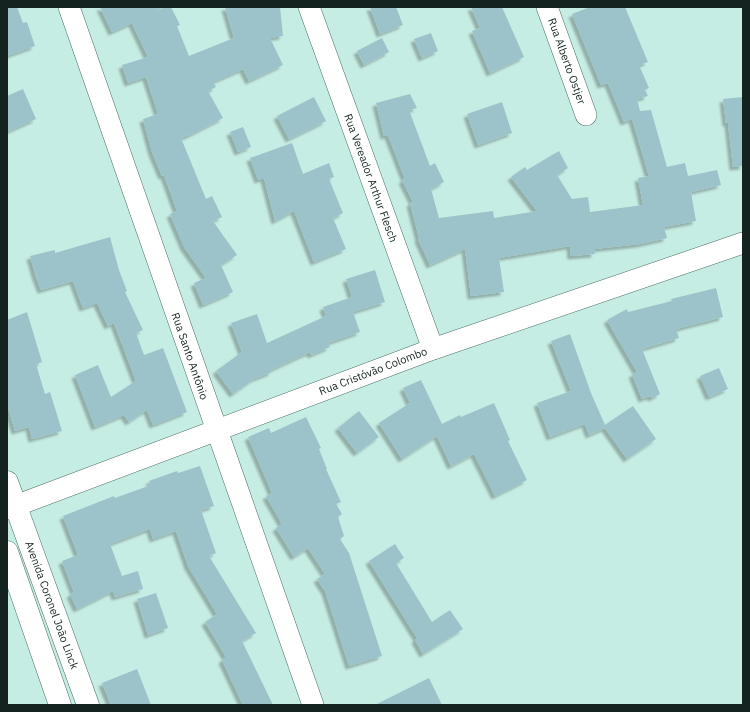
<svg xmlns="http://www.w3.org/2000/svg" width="750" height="712" font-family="'IBM Plex Sans',sans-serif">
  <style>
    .building { fill: #9cc3ca; filter: url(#shadow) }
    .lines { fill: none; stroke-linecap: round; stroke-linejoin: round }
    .minor-casing { stroke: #4b6e66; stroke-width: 22 }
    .secondary-casing { stroke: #4b6e66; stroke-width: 23 }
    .minor { stroke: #fff; stroke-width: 21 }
    .secondary { stroke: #fff; stroke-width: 22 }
    .labels { text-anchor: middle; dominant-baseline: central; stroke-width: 3; stroke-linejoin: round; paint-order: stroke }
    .street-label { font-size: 11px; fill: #142320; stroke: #fff }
  </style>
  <defs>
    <filter id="shadow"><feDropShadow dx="-3.5" dy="3.5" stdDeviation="1" flood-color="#0004"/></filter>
  </defs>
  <rect width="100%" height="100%" fill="#c6ede4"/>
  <g class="building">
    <polygon points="7,7 17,7 23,23 27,22 35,46 7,56"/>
    <polygon points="100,7 164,7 150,14 165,7 171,7 180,25 177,26 189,56 234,38 225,7 280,7 283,36 270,38 283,65 249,81 243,69 213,82 216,87 208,91 223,118 190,135 181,138 206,199 212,196 222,217 213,221 237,255 221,265 233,292 203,305 194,283 206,278 184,247 170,214 177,211 164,175 162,176 152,152 143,119 158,114 146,77 128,83 122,65 148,57 132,23 112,32"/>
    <polygon points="370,7 396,7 403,25 380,34"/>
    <polygon points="471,7 502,7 524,57 490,73 472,31 480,28"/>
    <polygon points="590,7 625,7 648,62 639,65 649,88 645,90 648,96 637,99 640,111 651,110 667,167 685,163 688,176 717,170 721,185 691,192 696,221 664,227 667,238 640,244 594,249 595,254 571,256 570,246 499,258 504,292 471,296 465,249 430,265 418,239 419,238 410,203 413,202 402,180 405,179 388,135 384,136 376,103 410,94 417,108 409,110 430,166 435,163 444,182 431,189 439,218 493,211 494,218 537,211 511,177 525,167 527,170 559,151 568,168 557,175 572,199 588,197 590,212 643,205 638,178 649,176 632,119 624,122 608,83 601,85 572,14"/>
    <polygon points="431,33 438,51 422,58 414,39"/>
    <polygon points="382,38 389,52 364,65 357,51"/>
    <polygon points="23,89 36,119 7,132 7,96"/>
    <polygon points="314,97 326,121 289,139 277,116"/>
    <polygon points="743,97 743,166 733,167 728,123 726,123 723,99"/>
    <polygon points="502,102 512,133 478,145 467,114"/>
    <polygon points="243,127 251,147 238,152 230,132"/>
    <polygon points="292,143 303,174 329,163 334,177 329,179 343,213 333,218 346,249 314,262 294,211 275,221 264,178 258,180 250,158"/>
    <polygon points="110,237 119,270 127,291 125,292 143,330 136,333 144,355 163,348 187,412 153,425 147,410 129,422 124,415 95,427 75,375 98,365 111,397 136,381 114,323 108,326 97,303 83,308 73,281 41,290 36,277 30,256 55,250 55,253"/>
    <polygon points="375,270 385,302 353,312 360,332 328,343 330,347 311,355 310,352 288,362 271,370 272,372 254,379 233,394 216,371 242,352 231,323 257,314 267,343 326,316 323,307 352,297 346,279"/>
    <polygon points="716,288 723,317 676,329 679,338 642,349 660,394 652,398 650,396 642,399 632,374 637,372 607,320 627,309 628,312 672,301 671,299"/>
    <polygon points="27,312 42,362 36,364 45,394 50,392 62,431 32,439 29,427 15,431 7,404 7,320"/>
    <polygon points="570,334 591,393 605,425 633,406 656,439 627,459 605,428 589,435 585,424 550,437 537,403 571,391 551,341"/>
    <polygon points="719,368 728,389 709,397 700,376"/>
    <polygon points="421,380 442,424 460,415 461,417 494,403 510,440 508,441 527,480 495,496 474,454 451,466 437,436 402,459 379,423 410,403 403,388"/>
    <polygon points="359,411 379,437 357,453 338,428"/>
    <polygon points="306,417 321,448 319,449 327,469 326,469 341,502 336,504 342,514 338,517 344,536 340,539 349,553 382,656 349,666 325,591 317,579 325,574 308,548 294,557 276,528 282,524 266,496 272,493 248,437 269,428 271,433"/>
    <polygon points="200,466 214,506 201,510 216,553 209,556 256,633 242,641 273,705 243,705 222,660 226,657 205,622 217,614 188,566 176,531 153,539 150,529 110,544 122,576 138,571 143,589 115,597 113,591 77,609 70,594 74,592 62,561 78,555 63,516 114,496 115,498 151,485 149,481 177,471 178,473"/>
    <polygon points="395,544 404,558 396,563 432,622 450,610 463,629 423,654 415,640 417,638 369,561"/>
    <polygon points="156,593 168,628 148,635 137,599"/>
    <polygon points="137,669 151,705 111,705 102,683"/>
    <polygon points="429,678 442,705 375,705"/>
  </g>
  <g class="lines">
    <defs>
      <g id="minor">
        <polyline points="69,7 313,705"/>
        <polyline points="309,7 433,349"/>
        <polyline points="547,7 586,115"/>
        <polyline points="7,509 433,349 743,243"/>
      </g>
      <g id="secondary">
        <polyline points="7,482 88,705"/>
        <polyline points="7,552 60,705"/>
      </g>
    </defs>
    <use href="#minor" class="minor-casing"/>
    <use href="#secondary" class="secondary-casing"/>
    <use href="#minor" class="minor"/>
    <use href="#secondary" class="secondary"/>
  </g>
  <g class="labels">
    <g class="street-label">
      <text transform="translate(567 61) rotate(70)">Rua Alberto Ostjer</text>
      <text transform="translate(371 178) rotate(70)">Rua Vereador Arthur Flesch</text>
      <text transform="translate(190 356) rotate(71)">Rua Santo Antônio</text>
      <text transform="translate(373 371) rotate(-21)">Rua Cristóvão Colombo</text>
      <text transform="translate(52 605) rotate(70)">Avenida Coronel João Linck</text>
    </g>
  </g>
  <rect width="750" height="712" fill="none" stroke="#142320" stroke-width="16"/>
</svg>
